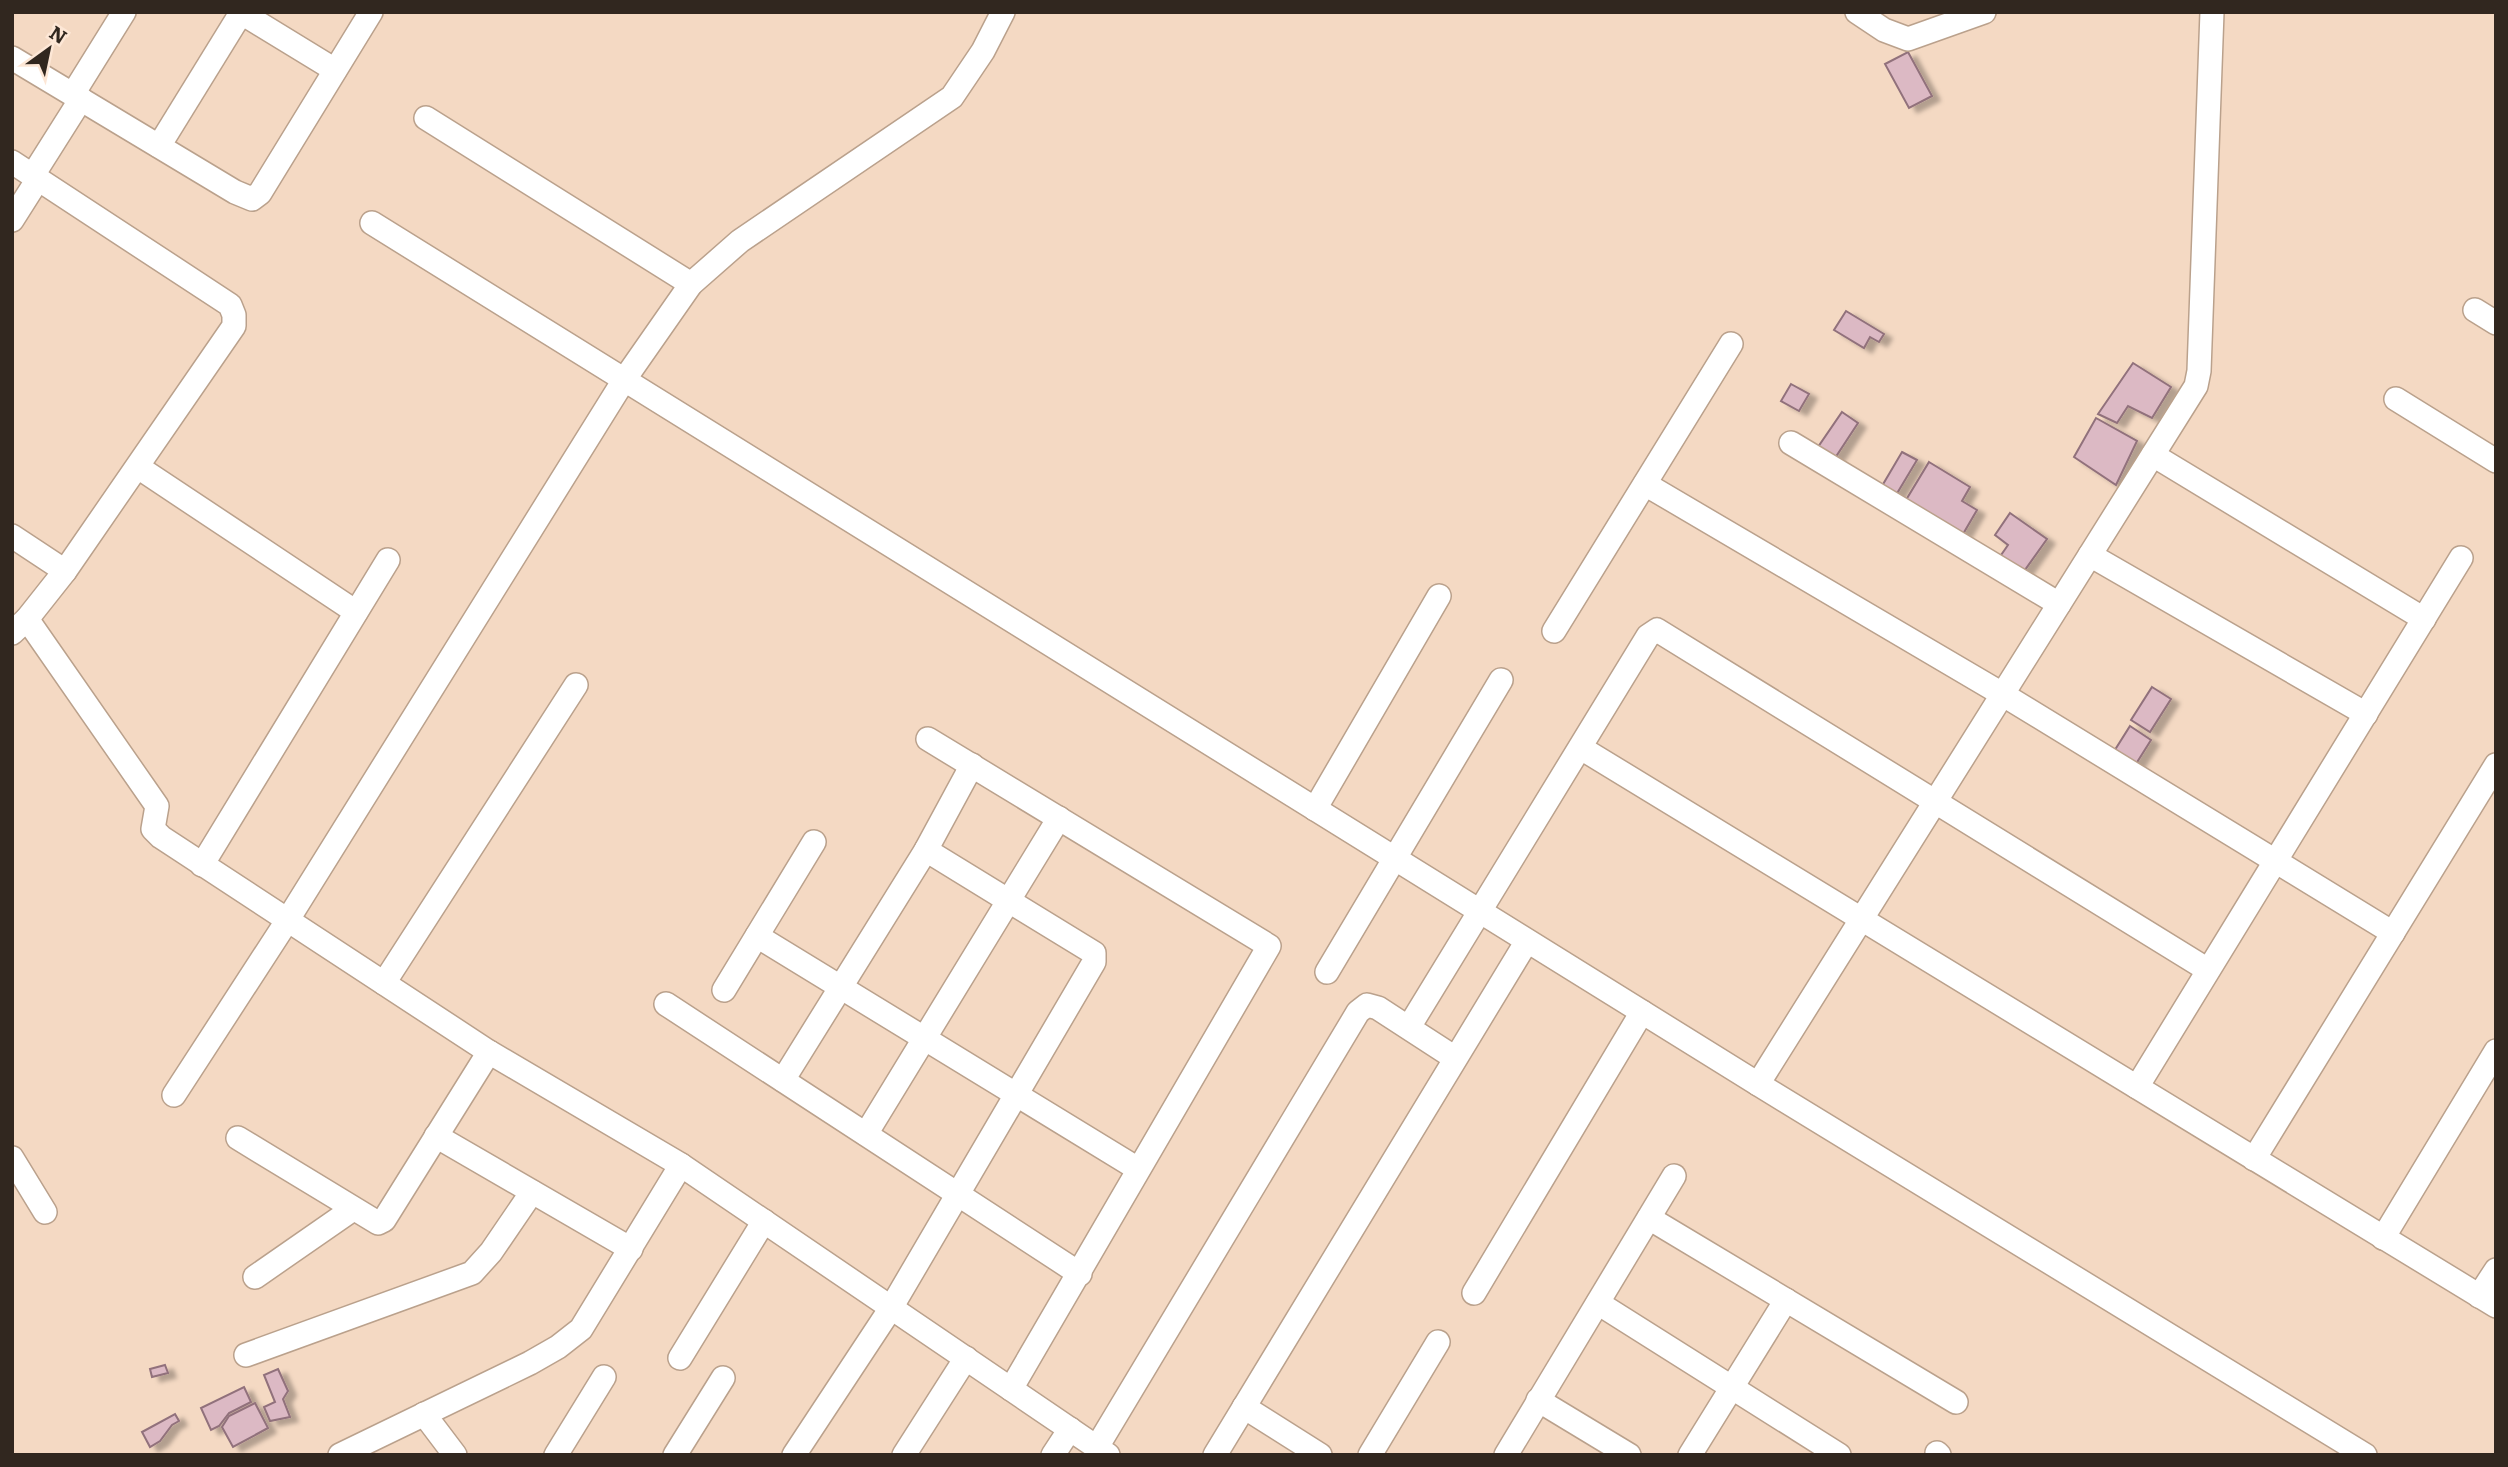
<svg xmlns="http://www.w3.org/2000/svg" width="2508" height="1467" font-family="Literata,serif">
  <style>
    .building { fill: #dcb9c4; stroke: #91717b; stroke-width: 2; filter: url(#shadow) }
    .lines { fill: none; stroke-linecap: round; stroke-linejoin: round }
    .street-casing { stroke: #baa18c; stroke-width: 26 }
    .street { stroke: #fff; stroke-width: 23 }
  </style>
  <defs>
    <filter id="shadow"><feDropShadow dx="8" dy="4.5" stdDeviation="2" flood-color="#0004"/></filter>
  </defs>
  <rect width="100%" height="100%" fill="#f4d9c3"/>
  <g class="building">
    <polygon points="1908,52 1932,96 1909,108 1885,64"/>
    <polygon points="1846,311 1884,334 1879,342 1870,337 1864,348 1834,330"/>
    <polygon points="2133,363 2171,387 2152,418 2128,406 2117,423 2098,414"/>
    <polygon points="1791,384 1809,394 1799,411 1781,401"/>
    <polygon points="1842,412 1858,423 1835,458 1818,447"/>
    <polygon points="2096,418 2137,441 2116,485 2074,457"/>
    <polygon points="1902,452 1917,460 1896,495 1882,486"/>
    <polygon points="1929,462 1970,487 1962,501 1977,510 1963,534 1906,500"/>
    <polygon points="2010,513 2047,539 2022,574 1999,558 2008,545 1995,535"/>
    <polygon points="2152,687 2171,699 2150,732 2131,720"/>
    <polygon points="2130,726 2151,740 2134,767 2113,753"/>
    <polygon points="165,1365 168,1373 152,1377 150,1369"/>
    <polygon points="278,1369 288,1391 283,1399 290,1417 270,1421 264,1407 275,1402 264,1375"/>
    <polygon points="244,1387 251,1402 229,1413 219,1426 211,1430 201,1408"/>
    <polygon points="255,1403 268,1428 233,1447 222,1427 229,1416"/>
    <polygon points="175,1414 179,1421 172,1425 160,1441 150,1447 142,1432"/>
  </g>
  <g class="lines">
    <defs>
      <g id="street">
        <polyline points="240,12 335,70"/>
        <polyline points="1857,12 1884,30 1908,39 1984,12"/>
        <polyline points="12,58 235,192 252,199 260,193 371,12"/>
        <polyline points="73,94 124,12"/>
        <polyline points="426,118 691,284"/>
        <polyline points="159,146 241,13"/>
        <polyline points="12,162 230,305 234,315 234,326 65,571 27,619 12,633"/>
        <polyline points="33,175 81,99"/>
        <polyline points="12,220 38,179"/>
        <polyline points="372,223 1758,1084 2365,1455"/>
        <polyline points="2475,310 2496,323"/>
        <polyline points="2396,399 2496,461"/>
        <polyline points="1791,443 2059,604"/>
        <polyline points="2153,455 2424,619"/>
        <polyline points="138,467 356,612"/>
        <polyline points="1645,484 2002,694 2393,933"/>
        <polyline points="12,536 65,571"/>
        <polyline points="2090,555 2366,714"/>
        <polyline points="27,619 157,806 153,829 161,837 489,1052 681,1165 1108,1455"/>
        <polyline points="1554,631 1731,344"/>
        <polyline points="928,739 1269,946 1011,1389"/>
        <polyline points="1581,748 2496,1306"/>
        <polyline points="1315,809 1439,596"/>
        <polyline points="202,865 388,560"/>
        <polyline points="757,936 1138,1169"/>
        <polyline points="1327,972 1501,680"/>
        <polyline points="384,983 576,685"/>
        <polyline points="724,990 814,842"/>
        <polyline points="666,1004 1080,1274"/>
        <polyline points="1409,1027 1648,636 1657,630 2208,970"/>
        <polyline points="783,1080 926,850 972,765"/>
        <polyline points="1758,1084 2196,386 2199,371 2212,12"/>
        <polyline points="2137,1087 2461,558"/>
        <polyline points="174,1095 287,921 624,380 691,284 740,241 952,97 983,51 1003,12"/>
        <polyline points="866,1134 1059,818"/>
        <polyline points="436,1136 631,1249"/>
        <polyline points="238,1138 378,1223 384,1220 489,1052"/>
        <polyline points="12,1158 45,1212"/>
        <polyline points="2254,1159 2496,765"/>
        <polyline points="1649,1218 1956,1402"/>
        <polyline points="2383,1238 2496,1051"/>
        <polyline points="255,1277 353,1209"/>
        <polyline points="1474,1293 1642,1012"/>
        <polyline points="2479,1296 2496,1270"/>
        <polyline points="1598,1303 1839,1455"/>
        <polyline points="246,1355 472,1273 491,1252 532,1192"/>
        <polyline points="680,1358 764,1221"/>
        <polyline points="1538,1400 1629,1455"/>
        <polyline points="1244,1407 1320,1455"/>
        <polyline points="424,1414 455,1455"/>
        <polyline points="1097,1447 1358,1012 1367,1005 1378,1008 1455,1058"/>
        <polyline points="1937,1453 1939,1455"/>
        <polyline points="340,1455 530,1363 558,1347 581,1329 681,1165"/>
        <polyline points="556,1455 604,1377"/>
        <polyline points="675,1455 723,1378"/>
        <polyline points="794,1455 891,1308 1094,962 1094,953 926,850"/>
        <polyline points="904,1455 966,1358"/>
        <polyline points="1053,1455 1070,1429"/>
        <polyline points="1215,1455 1527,941"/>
        <polyline points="1370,1455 1438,1342"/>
        <polyline points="1506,1455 1674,1176"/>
        <polyline points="1690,1455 1786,1300"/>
      </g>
    </defs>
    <use href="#street" class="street-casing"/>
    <use href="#street" class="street"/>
  </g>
  <rect width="2508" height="1467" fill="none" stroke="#31271f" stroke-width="28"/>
  <g transform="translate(49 49) rotate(33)" stroke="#fde7d6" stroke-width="5" paint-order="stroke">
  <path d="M0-5L12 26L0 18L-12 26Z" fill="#31271f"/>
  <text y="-10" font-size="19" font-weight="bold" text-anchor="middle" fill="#31271f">N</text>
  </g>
</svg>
